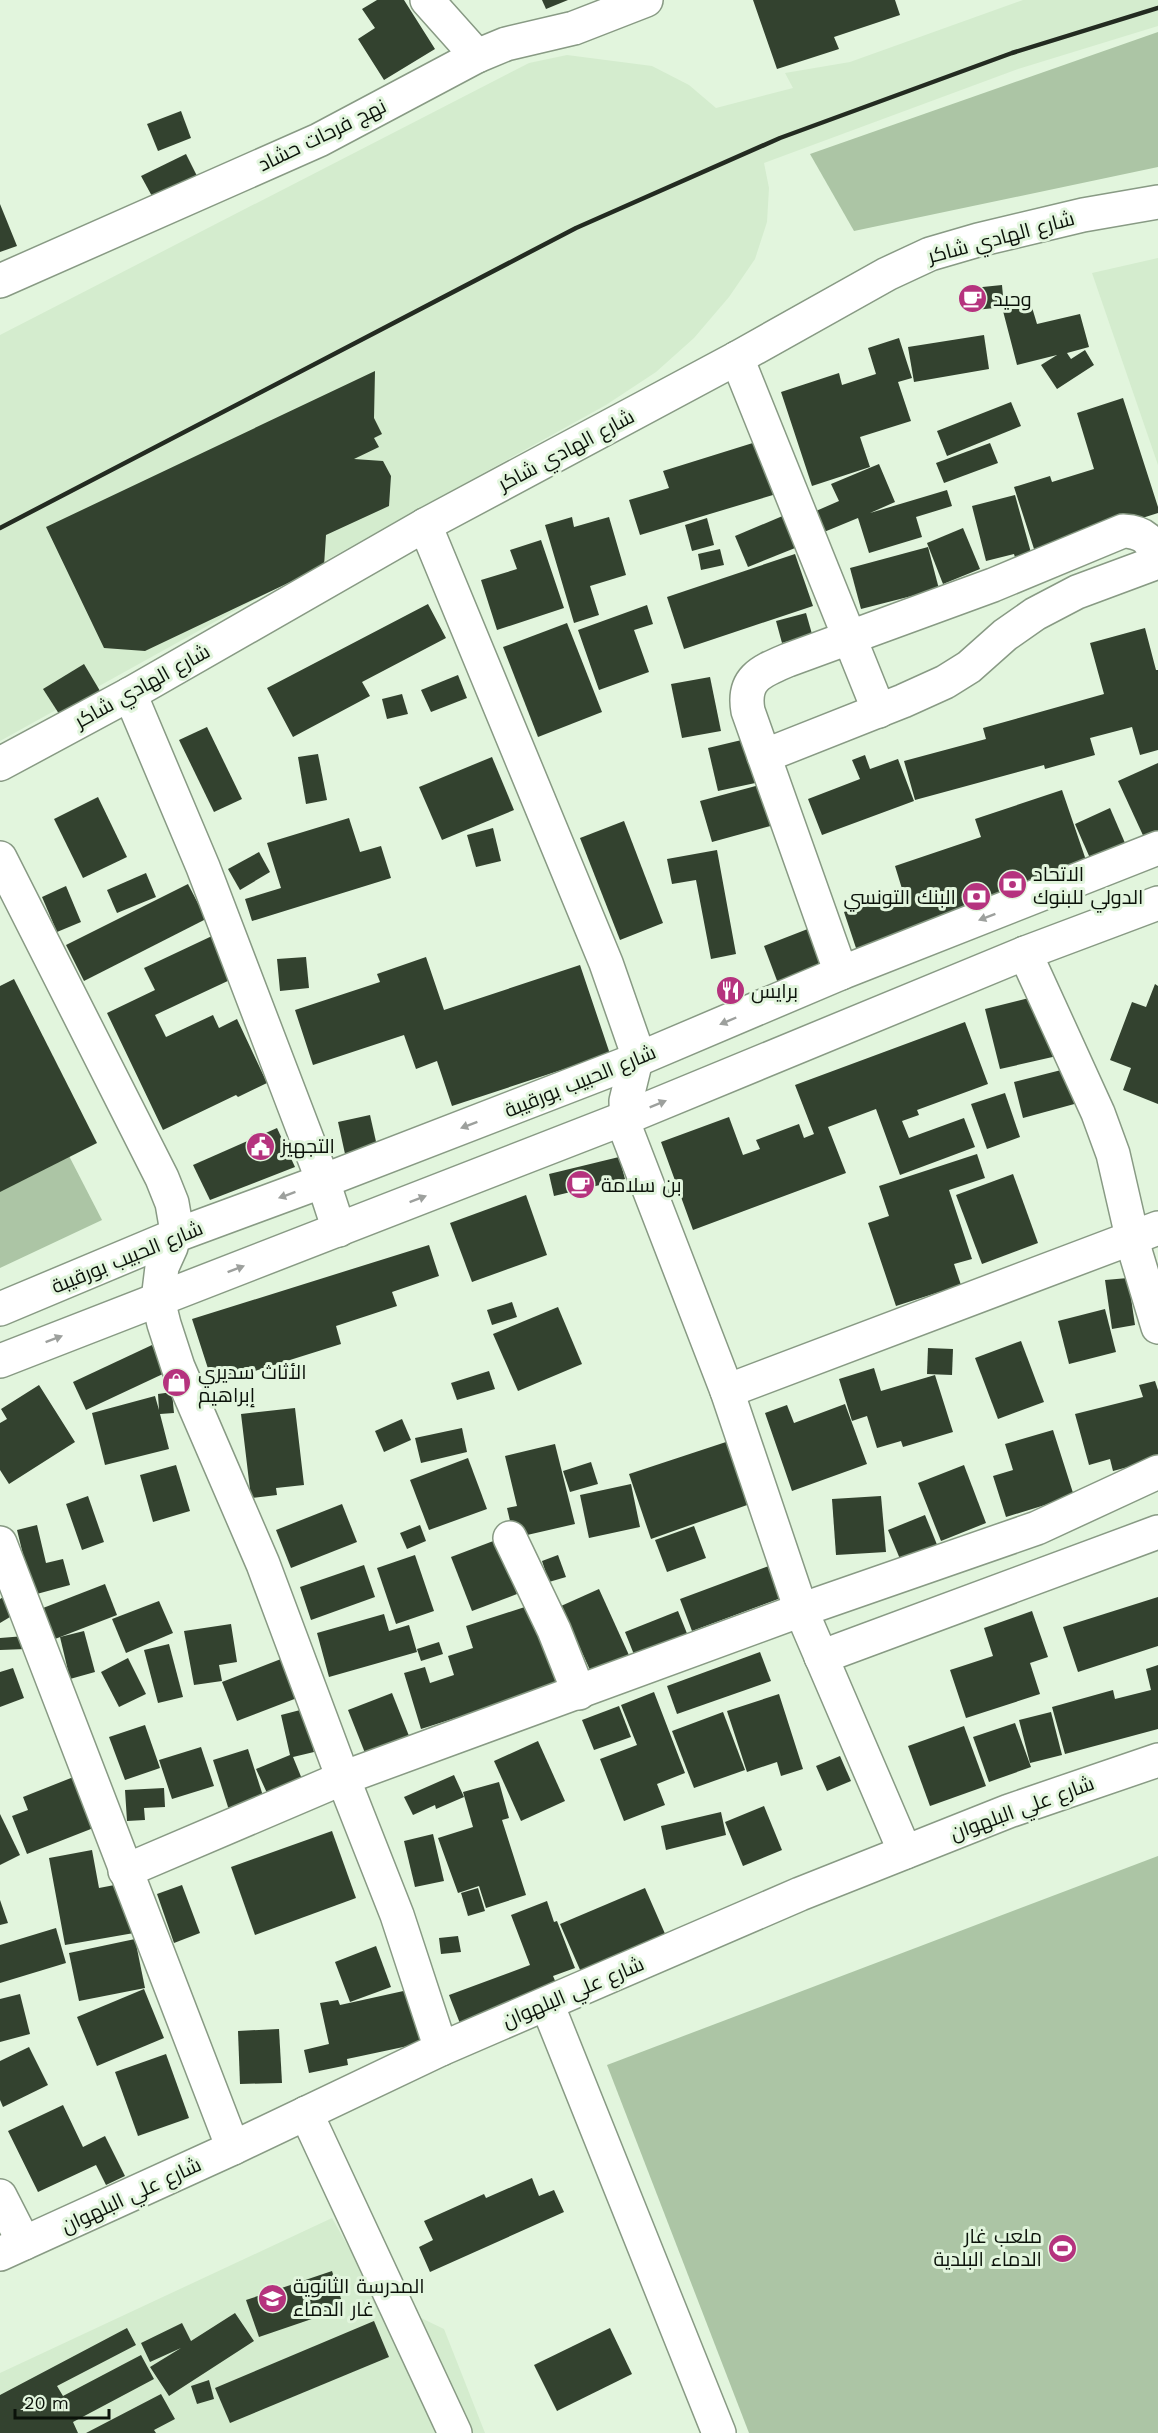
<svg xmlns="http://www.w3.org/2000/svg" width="1158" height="2433" font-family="'Work Sans',Cairo,sans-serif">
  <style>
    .built { fill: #d4ecce }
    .green { fill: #acc5a5 }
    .building { fill: #33422f }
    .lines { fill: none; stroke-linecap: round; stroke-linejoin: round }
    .minor-casing { stroke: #889a84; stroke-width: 36 }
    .minor { stroke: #fff; stroke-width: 33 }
    .rail { stroke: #232b21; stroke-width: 4.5 }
    .oneway { fill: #9da09d }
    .labels { text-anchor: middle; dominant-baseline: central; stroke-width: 6; stroke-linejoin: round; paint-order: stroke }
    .street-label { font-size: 20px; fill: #0b120a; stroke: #e2f5dd }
    .poi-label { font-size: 20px; fill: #0b120a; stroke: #e2f5dd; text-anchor: start }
  </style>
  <rect width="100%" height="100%" fill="#e2f5dd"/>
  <g class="built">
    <polygon points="1023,0 1158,0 1158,26 1018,69 764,163 769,188 767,222 755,259 729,297 694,338 656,372 606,405 0,741 0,335 529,63 567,55 652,66 689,85 716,108 793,88 785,73 850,62"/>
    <polygon points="1158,258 1158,465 1092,273"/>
    <polygon points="332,2218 377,2297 444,2329 485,2433 0,2433 0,2373"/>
  </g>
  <g class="green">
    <polygon points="1158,32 1158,167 854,231 810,154"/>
    <polygon points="68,1154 102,1220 0,1268 0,1188"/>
    <polygon points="1158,1856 1158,2433 749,2433 607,2065"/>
  </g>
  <g class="building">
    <polygon points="377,0 404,0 435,49 384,80 358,39 375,28 362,9"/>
    <polygon points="542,0 568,0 546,9"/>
    <polygon points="753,0 895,0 900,15 834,37 839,49 777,69"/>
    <polygon points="181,111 191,138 158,151 147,124"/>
    <polygon points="186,154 197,176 153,198 141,176"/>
    <polygon points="0,204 17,246 0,252"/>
    <polygon points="1002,285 1004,307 966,311 963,289"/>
    <polygon points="1031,304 1037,324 1080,314 1089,347 1067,353 1071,359 1085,350 1094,365 1057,389 1041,365 1057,355 1017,365 1003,311"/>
    <polygon points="984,335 989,369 914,382 908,347"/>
    <polygon points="899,338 912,378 898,382 911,421 860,437 870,467 812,486 781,392 839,373 842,385 876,374 868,348"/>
    <polygon points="375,371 374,418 382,434 374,438 379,447 354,459 383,461 391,476 389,506 326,535 324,566 145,651 104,648 46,527"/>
    <polygon points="1123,398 1158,507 1158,513 1035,552 1014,487 1050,476 1052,482 1094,469 1077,413"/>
    <polygon points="1011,402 1021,426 947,456 937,431"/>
    <polygon points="766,439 783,492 640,535 629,500 669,488 663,471"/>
    <polygon points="990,443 998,463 944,483 936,463"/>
    <polygon points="879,464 895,502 870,513 947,490 952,506 916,517 922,537 869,553 858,518 824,532 816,511 839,501 831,484"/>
    <polygon points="1015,495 1035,567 1019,571 1014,554 986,561 972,506"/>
    <polygon points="792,512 805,544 748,567 735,536"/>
    <polygon points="572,517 574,527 609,517 626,575 590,586 599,615 574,623 545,525"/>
    <polygon points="707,518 714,545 692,551 685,525"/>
    <polygon points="963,528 980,569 943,584 927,543"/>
    <polygon points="541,540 564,608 497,630 481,580 517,569 510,550"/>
    <polygon points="928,547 939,589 861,609 850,568"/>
    <polygon points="720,549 724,565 701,570 698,554"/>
    <polygon points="795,554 813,606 684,649 667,597"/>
    <polygon points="428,604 446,638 362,682 370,696 293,737 267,688"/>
    <polygon points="647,605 653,624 634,630 649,672 599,690 578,630"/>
    <polygon points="806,613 812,634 782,643 776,621"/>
    <polygon points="567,623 602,712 538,737 503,647"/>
    <polygon points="1145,628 1156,670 1158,670 1158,750 1140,755 1132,727 1090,738 1095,755 1045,769 1044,765 915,800 904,761 986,739 983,728 1104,694 1090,643"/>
    <polygon points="84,664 103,696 63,720 43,689"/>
    <polygon points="458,675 467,698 431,712 421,690"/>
    <polygon points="710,677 721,731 682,738 671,684"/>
    <polygon points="402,694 408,714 387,719 382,699"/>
    <polygon points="207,727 242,799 214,812 179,740"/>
    <polygon points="750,738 760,782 718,791 708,748"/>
    <polygon points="318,754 327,800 306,804 298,757"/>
    <polygon points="865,755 870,769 898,759 914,801 822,835 808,799 860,779 852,760"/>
    <polygon points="492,757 514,810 442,840 419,787"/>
    <polygon points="1158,763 1158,839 1147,844 1118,781"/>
    <polygon points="767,783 778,824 712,842 700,801"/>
    <polygon points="1062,790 1089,869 858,954 844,912 903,892 895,866 981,837 975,819"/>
    <polygon points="98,797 127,857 83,878 54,819"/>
    <polygon points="1110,808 1128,850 1093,865 1075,824"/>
    <polygon points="349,818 360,852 381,846 391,878 252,921 245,899 281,888 267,843"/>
    <polygon points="624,821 663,923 620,940 580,838"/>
    <polygon points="493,828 501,861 476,867 467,835"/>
    <polygon points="717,850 736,954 711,959 696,880 672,884 667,859"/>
    <polygon points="259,852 270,872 240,890 228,869"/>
    <polygon points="146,873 156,897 117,913 107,890"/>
    <polygon points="188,884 206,919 84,981 66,945"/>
    <polygon points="66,886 81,922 57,932 42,897"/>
    <polygon points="818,925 834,964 779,986 764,946"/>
    <polygon points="212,936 232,979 155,1015 166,1037 213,1015 219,1028 237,1019 267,1083 238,1097 236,1095 163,1130 107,1013 155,990 144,968"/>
    <polygon points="306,957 309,988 280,991 277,959"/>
    <polygon points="426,957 444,1010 580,965 610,1054 452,1106 437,1061 416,1069 404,1035 313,1065 295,1010 380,982 377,974"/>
    <polygon points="14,979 97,1143 0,1192 0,986"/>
    <polygon points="1155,984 1158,986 1158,1104 1123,1090 1131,1068 1110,1060 1132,1002 1146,1007"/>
    <polygon points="1041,995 1057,1056 1000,1069 985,1009"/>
    <polygon points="965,1022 988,1084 917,1110 919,1115 902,1121 909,1138 964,1118 975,1147 900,1175 876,1109 828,1127 846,1173 693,1230 661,1142 729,1117 743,1155 760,1149 756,1140 799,1124 804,1138 814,1134 795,1085"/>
    <polygon points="1069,1068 1078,1103 1023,1118 1014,1082"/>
    <polygon points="1005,1093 1020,1137 987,1149 971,1104"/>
    <polygon points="370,1115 377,1146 345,1154 338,1122"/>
    <polygon points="277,1128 295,1167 210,1200 193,1165"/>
    <polygon points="977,1154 985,1178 949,1190 972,1259 954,1264 961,1285 896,1306 868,1223 889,1216 879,1186"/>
    <polygon points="619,1157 625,1179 554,1196 549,1174"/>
    <polygon points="1013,1174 1038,1243 982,1264 956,1195"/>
    <polygon points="526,1195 547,1255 472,1282 450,1223"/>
    <polygon points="429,1245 439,1276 392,1292 397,1306 336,1326 341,1344 213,1384 192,1319"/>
    <polygon points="1128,1278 1135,1325 1112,1329 1105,1280"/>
    <polygon points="512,1302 517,1317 492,1325 487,1310"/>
    <polygon points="558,1307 582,1364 518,1391 493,1334"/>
    <polygon points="1105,1309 1116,1352 1069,1364 1058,1321"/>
    <polygon points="1021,1341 1044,1402 998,1419 975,1358"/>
    <polygon points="152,1345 165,1373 86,1410 73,1382"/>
    <polygon points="928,1348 953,1349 952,1375 927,1374"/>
    <polygon points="874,1368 881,1391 935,1375 953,1432 903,1447 901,1441 877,1448 867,1416 852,1421 839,1379"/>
    <polygon points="489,1371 495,1389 457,1400 451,1383"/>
    <polygon points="1155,1381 1158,1390 1158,1459 1113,1471 1110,1459 1089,1465 1075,1414 1143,1397 1139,1385"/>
    <polygon points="39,1385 75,1442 9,1484 0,1470 0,1423 7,1419 1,1409"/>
    <polygon points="172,1392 174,1413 160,1414 169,1449 105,1465 92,1413 155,1396 159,1410 158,1394"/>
    <polygon points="845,1404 867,1464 792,1491 765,1413 787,1405 794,1423"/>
    <polygon points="295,1408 304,1485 276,1488 277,1495 251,1498 241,1414"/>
    <polygon points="402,1419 411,1440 384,1452 375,1431"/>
    <polygon points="462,1428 467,1452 421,1463 415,1438"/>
    <polygon points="1053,1430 1074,1496 1006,1517 993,1476 1013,1470 1005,1444"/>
    <polygon points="729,1441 750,1504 651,1539 629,1474"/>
    <polygon points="555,1444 575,1524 514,1538 507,1508 517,1506 505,1456"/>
    <polygon points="468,1458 487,1509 429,1530 410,1480"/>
    <polygon points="591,1462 598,1484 570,1492 563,1471"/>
    <polygon points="176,1465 190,1511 153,1522 140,1475"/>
    <polygon points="964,1465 986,1523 941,1541 918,1483"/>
    <polygon points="631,1484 640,1527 589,1538 580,1495"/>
    <polygon points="88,1496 104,1542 82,1550 66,1504"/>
    <polygon points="881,1496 886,1552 836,1555 832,1499"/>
    <polygon points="342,1504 357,1542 291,1568 276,1530"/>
    <polygon points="925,1515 942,1557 905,1571 888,1530"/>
    <polygon points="37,1525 46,1563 63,1559 70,1585 33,1595 17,1530"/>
    <polygon points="420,1525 426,1541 407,1549 400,1533"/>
    <polygon points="694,1526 706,1558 667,1572 655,1540"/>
    <polygon points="496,1540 517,1594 472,1611 451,1557"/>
    <polygon points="415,1555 434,1611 396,1624 377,1568"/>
    <polygon points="558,1555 566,1577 549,1582 542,1561"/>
    <polygon points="777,1563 789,1595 692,1631 680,1599"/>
    <polygon points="364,1565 375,1597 311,1620 300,1587"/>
    <polygon points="105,1584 117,1615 55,1639 43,1608"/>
    <polygon points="599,1589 633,1664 595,1681 561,1606"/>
    <polygon points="5,1596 15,1614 0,1623 0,1599"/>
    <polygon points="1158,1597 1158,1646 1078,1672 1063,1627"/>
    <polygon points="159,1601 173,1633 126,1653 112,1619"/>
    <polygon points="534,1604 568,1682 421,1729 404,1673 425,1667 430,1683 454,1675 448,1656 473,1648 466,1626"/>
    <polygon points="678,1611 688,1636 635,1657 625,1632"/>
    <polygon points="1032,1611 1048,1657 1030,1663 1040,1694 966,1718 950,1670 993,1656 984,1628"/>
    <polygon points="384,1614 389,1631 409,1625 417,1652 329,1677 317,1633"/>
    <polygon points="231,1624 237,1662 219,1665 222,1681 194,1685 184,1631"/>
    <polygon points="84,1631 95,1672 70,1679 60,1637"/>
    <polygon points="25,1636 26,1649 0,1650 0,1638"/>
    <polygon points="439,1642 443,1654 421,1661 417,1649"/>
    <polygon points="169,1644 183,1697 158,1703 144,1650"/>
    <polygon points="760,1652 771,1681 677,1714 667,1686"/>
    <polygon points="128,1658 146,1694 119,1707 101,1672"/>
    <polygon points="281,1659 297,1698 237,1721 222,1682"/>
    <polygon points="1158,1665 1158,1729 1065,1754 1052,1707 1113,1690 1115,1699 1151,1690 1146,1669"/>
    <polygon points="13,1668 24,1698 0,1707 0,1672"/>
    <polygon points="654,1692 685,1773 657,1784 665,1805 624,1821 600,1759 637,1745 621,1705"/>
    <polygon points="392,1693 411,1741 367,1758 348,1710"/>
    <polygon points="779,1694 803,1769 781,1776 777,1762 747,1772 727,1711"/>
    <polygon points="619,1706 631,1737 594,1750 582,1720"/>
    <polygon points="304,1709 314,1752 293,1757 302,1779 267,1793 256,1769 290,1755 281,1715"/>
    <polygon points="723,1712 745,1770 694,1788 672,1731"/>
    <polygon points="1051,1712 1062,1755 1030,1763 1019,1720"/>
    <polygon points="1015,1723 1031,1767 989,1782 973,1737"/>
    <polygon points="145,1725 160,1768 125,1780 109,1737"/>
    <polygon points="964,1726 986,1786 930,1806 908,1746"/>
    <polygon points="538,1741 565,1801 521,1821 494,1761"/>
    <polygon points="201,1747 214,1786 172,1799 159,1760"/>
    <polygon points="248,1749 264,1799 229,1810 213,1760"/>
    <polygon points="840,1756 851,1781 827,1791 816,1766"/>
    <polygon points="454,1775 464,1797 436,1809 435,1805 413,1815 404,1797"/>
    <polygon points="76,1776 96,1827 27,1854 12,1816 28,1810 23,1797"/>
    <polygon points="499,1782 509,1818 502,1820 526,1895 486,1908 479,1886 458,1893 438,1838 473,1827 463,1792"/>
    <polygon points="164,1788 165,1807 144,1808 145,1820 127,1821 125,1790"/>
    <polygon points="764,1806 782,1850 743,1866 725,1822"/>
    <polygon points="721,1812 726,1835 666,1850 661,1826"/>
    <polygon points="0,1814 20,1855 0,1865"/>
    <polygon points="332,1831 356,1898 255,1935 231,1867"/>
    <polygon points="433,1834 444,1881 415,1887 404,1841"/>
    <polygon points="92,1850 99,1888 125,1883 134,1933 65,1945 49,1858"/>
    <polygon points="182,1885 200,1933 174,1943 157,1894"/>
    <polygon points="478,1888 485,1911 468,1916 461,1893"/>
    <polygon points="645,1888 666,1936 581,1972 560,1924"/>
    <polygon points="0,1900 8,1923 0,1925"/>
    <polygon points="547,1901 554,1922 557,1921 575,1968 553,1976 559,1990 461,2026 449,1995 530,1965 511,1915"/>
    <polygon points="56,1928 66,1963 0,1983 0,1945"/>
    <polygon points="458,1936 461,1952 441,1954 439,1938"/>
    <polygon points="135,1939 145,1988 79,2001 69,1953"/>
    <polygon points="376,1946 391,1987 350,2002 335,1962"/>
    <polygon points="144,1989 164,2038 97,2066 77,2017"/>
    <polygon points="408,1990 422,2043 347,2059 348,2065 309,2073 304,2050 329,2044 320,2003 338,2000 340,2005"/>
    <polygon points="20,1994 30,2034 0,2042 0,1999"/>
    <polygon points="279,2029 282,2083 240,2084 238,2031"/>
    <polygon points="29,2047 48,2085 3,2107 0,2100 0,2061"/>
    <polygon points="166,2054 189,2118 138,2136 115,2072"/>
    <polygon points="63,2105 83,2147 105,2136 125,2176 106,2185 96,2165 38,2192 8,2131"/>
    <polygon points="532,2178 539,2196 554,2190 564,2212 430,2272 419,2247 433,2240 424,2221 484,2194 486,2198"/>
    <polygon points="332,2271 344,2308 259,2337 246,2300"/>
    <polygon points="235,2313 254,2341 169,2396 150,2367 181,2348 150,2362 141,2343 182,2323 191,2341"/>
    <polygon points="374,2321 389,2357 230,2423 215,2388"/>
    <polygon points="127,2328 136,2345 57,2386 63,2396 141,2355 154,2379 73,2422 78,2433 0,2433 0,2395"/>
    <polygon points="610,2328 632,2374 557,2411 534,2365"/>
    <polygon points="209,2380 214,2399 197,2404 191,2386"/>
    <polygon points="161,2394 175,2419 154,2430 156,2433 86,2433"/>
  </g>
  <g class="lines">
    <defs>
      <g id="minor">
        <polyline points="427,0 477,56"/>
        <polyline points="0,281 319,140 477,56 506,44 574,28 646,0"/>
        <polyline points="737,358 879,711"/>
        <polyline points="425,525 606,963 635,1046 636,1060 626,1101 627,1132 727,1391 801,1610 905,1852"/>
        <polyline points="130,694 203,867 323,1181 339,1230"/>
        <polyline points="764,756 903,701 945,682 969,667 1005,635 1035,614 1077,592 1158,562"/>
        <polyline points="0,764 130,694 425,525 737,358 887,274 930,254 978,240 1083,215 1158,202"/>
        <polyline points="0,858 162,1178 172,1203 176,1226 171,1247 162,1267 158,1300 164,1324 178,1367 263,1564 343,1778 397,1915 441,2049"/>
        <polyline points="1025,953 1098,1113 1113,1154 1136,1254 1158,1327"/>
        <path d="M841,973L748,711C742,678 762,671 788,660L993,585L1123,531C1145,532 1151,540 1158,560"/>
        <polyline points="0,1309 174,1236 323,1181 636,1060 841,973 1158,848"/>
        <polyline points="0,1361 625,1118 1025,953 1158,903"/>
        <polyline points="727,1391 1158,1228"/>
        <polyline points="510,1538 554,1630 579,1693"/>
        <polyline points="0,1543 233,2148"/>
        <polyline points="821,1657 1158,1532"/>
        <polyline points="125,1871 343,1778 801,1610 1037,1528 1158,1472"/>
        <polyline points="547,2004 719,2433"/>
        <polyline points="306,2113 455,2433"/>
        <polyline points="0,2196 24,2243"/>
        <polyline points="0,2254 233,2148 441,2049 800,1894 1009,1811 1158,1760"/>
      </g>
    </defs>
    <use href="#minor" class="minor-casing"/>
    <use href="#minor" class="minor"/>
    <polyline class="rail" points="0,528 576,228 780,138 1012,53 1158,8"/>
  </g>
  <defs><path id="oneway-solid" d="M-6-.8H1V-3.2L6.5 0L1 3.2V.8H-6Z" transform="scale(1.5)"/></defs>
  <g class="oneway">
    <use href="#oneway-solid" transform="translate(987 917) rotate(159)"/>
    <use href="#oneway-solid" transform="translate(728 1021) rotate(157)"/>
    <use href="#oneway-solid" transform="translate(658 1104) rotate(-22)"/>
    <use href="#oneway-solid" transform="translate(469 1125) rotate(159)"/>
    <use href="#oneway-solid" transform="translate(287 1195) rotate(160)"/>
    <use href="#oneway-solid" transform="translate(418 1199) rotate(-21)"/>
    <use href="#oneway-solid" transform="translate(236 1269) rotate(-21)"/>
    <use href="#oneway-solid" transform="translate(54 1339) rotate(-21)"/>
  </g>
  <defs>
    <symbol id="cafe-disc" viewBox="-11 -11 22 22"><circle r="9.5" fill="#b5337e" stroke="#e2f5dd"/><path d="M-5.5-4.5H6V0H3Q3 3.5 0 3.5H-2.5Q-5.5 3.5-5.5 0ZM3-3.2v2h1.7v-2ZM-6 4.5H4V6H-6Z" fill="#fff"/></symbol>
    <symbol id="bank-disc" viewBox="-11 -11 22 22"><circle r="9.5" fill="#b5337e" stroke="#e2f5dd"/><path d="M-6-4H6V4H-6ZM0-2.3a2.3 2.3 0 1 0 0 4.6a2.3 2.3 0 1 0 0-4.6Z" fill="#fff"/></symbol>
    <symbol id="restaurant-disc" viewBox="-11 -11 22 22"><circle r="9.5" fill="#b5337e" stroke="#e2f5dd"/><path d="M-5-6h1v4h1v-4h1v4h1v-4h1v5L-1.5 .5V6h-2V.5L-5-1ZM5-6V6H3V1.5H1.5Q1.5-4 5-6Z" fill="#fff"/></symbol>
    <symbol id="civic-disc" viewBox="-11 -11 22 22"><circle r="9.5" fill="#b5337e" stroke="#e2f5dd"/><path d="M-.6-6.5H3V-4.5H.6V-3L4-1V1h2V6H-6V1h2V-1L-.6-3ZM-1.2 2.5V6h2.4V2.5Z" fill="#fff"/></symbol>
    <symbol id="shop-disc" viewBox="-11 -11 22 22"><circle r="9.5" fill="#b5337e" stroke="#e2f5dd"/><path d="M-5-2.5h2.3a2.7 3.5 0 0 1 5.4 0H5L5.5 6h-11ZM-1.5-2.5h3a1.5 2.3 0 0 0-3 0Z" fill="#fff"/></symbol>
    <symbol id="stadium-disc" viewBox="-11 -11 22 22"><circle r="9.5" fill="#b5337e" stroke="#e2f5dd"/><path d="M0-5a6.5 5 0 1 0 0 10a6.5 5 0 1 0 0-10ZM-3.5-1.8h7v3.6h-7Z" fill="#fff"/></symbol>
    <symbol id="school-disc" viewBox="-11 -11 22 22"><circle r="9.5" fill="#b5337e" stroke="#e2f5dd"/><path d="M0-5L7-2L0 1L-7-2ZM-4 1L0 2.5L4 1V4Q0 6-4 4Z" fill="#fff"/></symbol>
  </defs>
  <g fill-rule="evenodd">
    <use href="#cafe-disc" x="956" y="282" width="33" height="33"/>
    <use href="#bank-disc" x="996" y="868" width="33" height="33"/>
    <use href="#bank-disc" x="960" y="880" width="33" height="33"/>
    <use href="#restaurant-disc" x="714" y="974" width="33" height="33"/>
    <use href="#civic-disc" x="244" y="1130" width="33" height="33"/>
    <use href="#cafe-disc" x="564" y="1168" width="33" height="33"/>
    <use href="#shop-disc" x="160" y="1366" width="33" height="33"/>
    <use href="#stadium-disc" x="1046" y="2232" width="33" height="33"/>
    <use href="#school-disc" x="256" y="2282" width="33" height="33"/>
  </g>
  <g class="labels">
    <g class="street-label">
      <text transform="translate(322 135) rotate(-26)">نهج فرحات حشاد</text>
      <text transform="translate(1001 237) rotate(-15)">شارع الهادي شاكر</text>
      <text transform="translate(566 450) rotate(-28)">شارع الهادي شاكر</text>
      <text transform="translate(142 686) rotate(-29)">شارع الهادي شاكر</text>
      <text transform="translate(580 1081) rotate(-22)">شارع الحبيب بورقيبة</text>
      <text transform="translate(127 1257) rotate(-22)">شارع الحبيب بورقيبة</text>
      <text transform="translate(1022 1808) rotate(-20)">شارع علي البلهوان</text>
      <text transform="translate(573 1992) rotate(-23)">شارع علي البلهوان</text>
      <text transform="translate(131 2195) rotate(-25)">شارع علي البلهوان</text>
    </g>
    <g class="poi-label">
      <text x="993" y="299">وحيد</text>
      <text x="1033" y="874">الاتحاد<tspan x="1033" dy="23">الدولي للبنوك</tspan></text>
      <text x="956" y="897" text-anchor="end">البنك التونسي</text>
      <text x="751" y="991">برايس</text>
      <text x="281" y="1146">التجهيز</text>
      <text x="601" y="1185">بن سلامة</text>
      <text x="198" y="1372">الأثاث سديري<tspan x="198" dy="23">إبراهيم</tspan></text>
      <text x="1042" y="2236" text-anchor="end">ملعب غار<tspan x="1042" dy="23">الدماء البلدية</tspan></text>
      <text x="293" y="2286">المدرسة الثانوية<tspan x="293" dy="23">غار الدماء</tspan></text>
    </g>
  </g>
  <path d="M15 2409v9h94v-9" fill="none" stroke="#0b120a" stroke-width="3"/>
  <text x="24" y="2409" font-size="18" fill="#0b120a" stroke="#e2f5dd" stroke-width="4.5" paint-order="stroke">20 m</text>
</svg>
